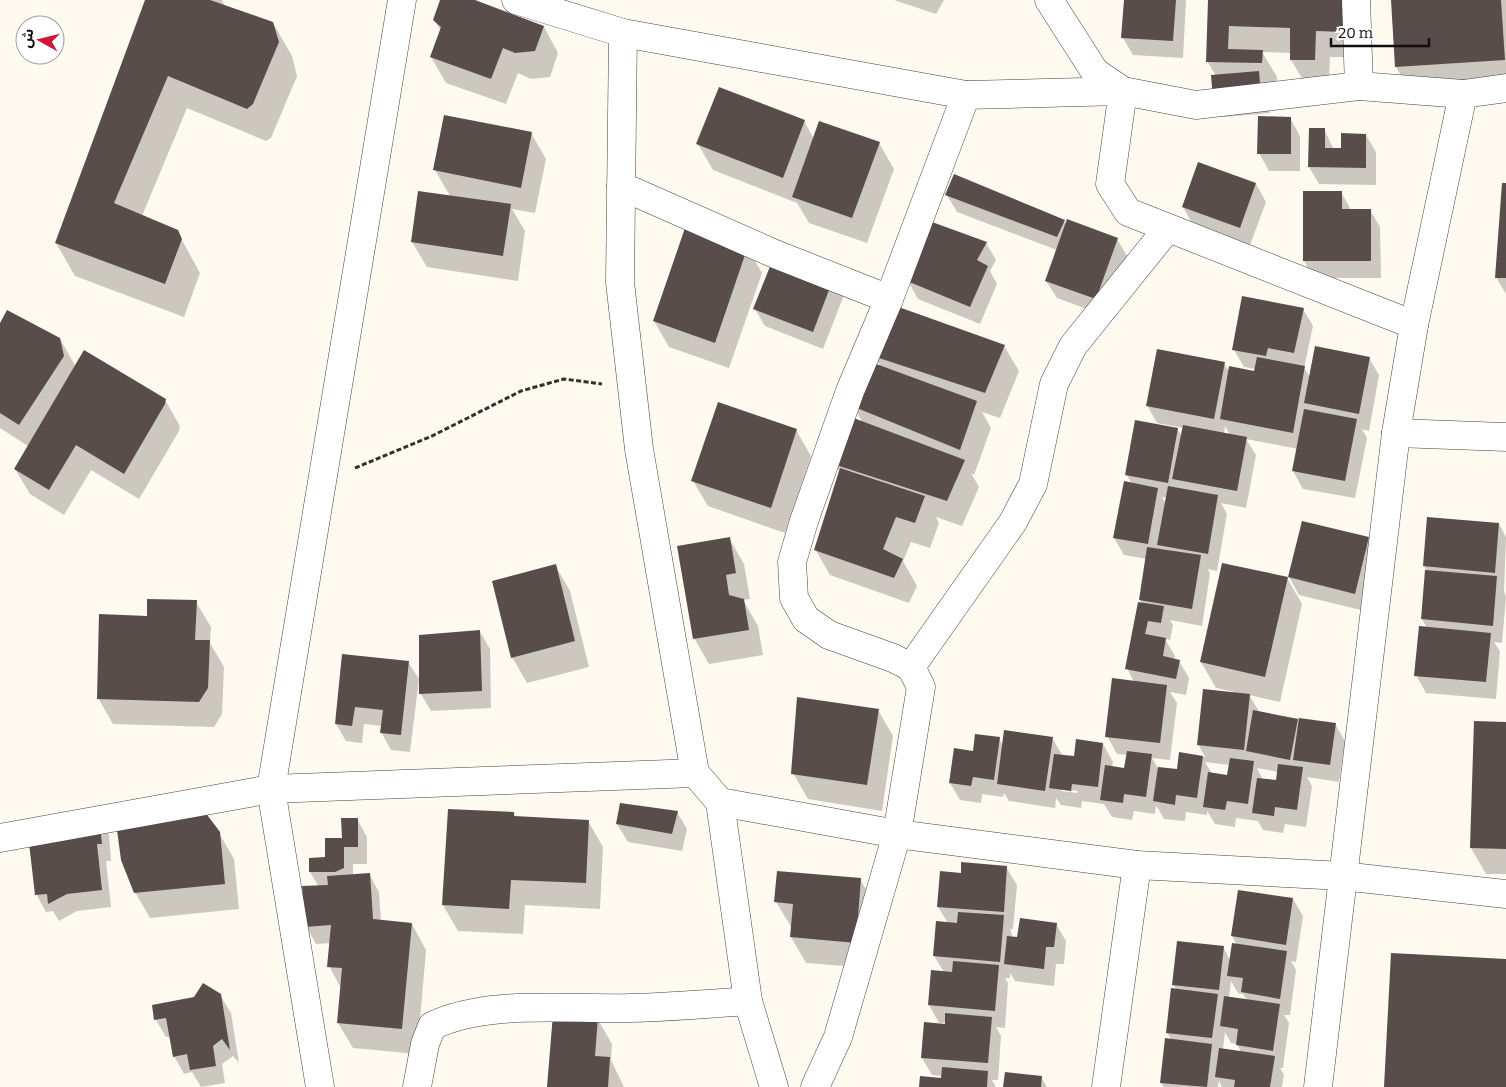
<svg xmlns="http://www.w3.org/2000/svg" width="1506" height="1087" font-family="Bitter,'Noto Sans Arabic',serif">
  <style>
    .shadow { fill: #0003; fill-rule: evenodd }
    .building { fill: #584d4a }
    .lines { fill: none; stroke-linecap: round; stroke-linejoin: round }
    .minor-casing { stroke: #424242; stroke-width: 29 }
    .path { stroke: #313131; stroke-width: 3; stroke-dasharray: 5 2.5; stroke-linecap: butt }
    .minor { stroke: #fff; stroke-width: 28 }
  </style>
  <rect width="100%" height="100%" fill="#fffaf0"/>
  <g class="shadow">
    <polygon points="146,0 222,0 225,7 273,23 292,56 297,76 271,138 266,141 187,108 142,216 177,231 200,273 184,317 75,276 56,243"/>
    <polygon points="442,0 471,0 544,27 558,53 550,77 531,79 518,73 506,104 446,83 431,57 441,31 434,20"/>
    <polygon points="894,0 944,0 936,14"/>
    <polygon points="1125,0 1186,0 1183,58 1133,55 1123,38"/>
    <polygon points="1209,0 1344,0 1358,57 1330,57 1329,86 1306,85 1291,60 1291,53 1262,52 1277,77 1277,88 1268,90 1270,113 1224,117 1214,100 1216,76 1207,61"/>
    <polygon points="1392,0 1506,0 1506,86 1411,93 1396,67"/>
    <polygon points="1290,118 1300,136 1300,171 1269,171 1259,153"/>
    <polygon points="804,121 814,139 879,143 894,169 867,243 809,223 797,203 713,170 698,144"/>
    <polygon points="1324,129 1334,150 1343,150 1366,135 1376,152 1376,185 1319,184 1309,167"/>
    <polygon points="531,133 546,159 535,213 512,209 525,231 518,281 427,267 412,242 450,196 435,170"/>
    <polygon points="1199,164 1256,184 1266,202 1250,245 1193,225 1183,207"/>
    <polygon points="1506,185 1506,294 1496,277"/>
    <polygon points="1341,192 1351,210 1370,210 1380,227 1381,278 1314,278 1304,261"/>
    <polygon points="947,195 1064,221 1066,225 1117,239 1127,256 1106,316 1057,298 1046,281 1057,250 957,212"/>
    <polygon points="986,243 996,260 990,271 997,284 980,324 918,299 908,281"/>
    <polygon points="747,247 762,273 729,368 669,347 654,321"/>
    <polygon points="775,255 844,295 823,349 765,326 755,309"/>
    <path d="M1303,309L1313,326L1304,368L1310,377L1369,358L1379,375L1369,431L1362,429L1367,438L1355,498L1303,489L1293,471L1298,449L1246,439L1256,455L1246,508L1221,503L1227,514L1217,571L1208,569L1210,574L1202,626L1170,620L1173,625L1170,640L1165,639L1175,656L1174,660L1179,661L1189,678L1186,695L1170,692L1177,703L1170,760L1152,758L1158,768L1178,771L1180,754L1205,757L1198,744L1235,692L1216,688L1201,662L1287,578L1302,604L1280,702L1249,695L1260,713L1335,724L1345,741L1339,782L1307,777L1312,786L1306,827L1285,824L1283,833L1263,830L1258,821L1236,818L1235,827L1215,824L1207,811V815L1186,812L1185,821L1164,819L1156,805L1155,814L1134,811L1132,820L1112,817L1104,804L1082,801L1081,808L1061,805L1056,798L1055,808L1009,801L1004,793L1003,797L982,794L981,803L960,800L950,783L974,752L999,739L1004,747L1052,738L1063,756L1075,757L1103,744L1113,762L1112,767L1126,769L1128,755L1117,754L1107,736L1134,682L1127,668L1142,604L1140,600L1147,559L1124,555L1114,538L1132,484L1126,474L1177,429L1182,436L1183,428L1157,423L1147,405L1224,363L1229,372L1255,373L1256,369L1244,367L1234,350ZM1225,426L1230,435L1224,434ZM1162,497L1167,498L1166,504ZM1205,762L1230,765L1229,776L1212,774ZM1257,768L1278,772L1277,782L1263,780ZM1061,789L1078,791L1077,793L1061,791Z"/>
    <polygon points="0,326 60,339 76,367 165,400 180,426 179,431 139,499 91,470 64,515 30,494 15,469 28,446 0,428"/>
    <polygon points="1004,346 1019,371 1000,418 982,412 991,428 974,475 971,473 979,487 962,526 936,517 939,523 930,548 911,542 903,561 917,586 909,603 830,575 815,549 840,473 834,463 863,423 853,406 881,367 874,355"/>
    <polygon points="796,430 811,456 785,533 708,506 693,481"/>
    <polygon points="1499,524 1506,537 1504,591 1506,597 1502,643 1494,642 1500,651 1496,699 1426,693 1416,675 1427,628 1422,619 1426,570 1424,566"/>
    <polygon points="729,538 744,564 750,599 743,600 758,626 763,655 709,664 694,638"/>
    <polygon points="1368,538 1378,556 1365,611 1299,595 1289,577"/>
    <polygon points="555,565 570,591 589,667 527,683 512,657"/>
    <polygon points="196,602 211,627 210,643 224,667 222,714 214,727 113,724 98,698 148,617"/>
    <polygon points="480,632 490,649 491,708 431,711 421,694"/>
    <polygon points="343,655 408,662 419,679 410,752 391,750 381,732 382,726 364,724 362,743 346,741 336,724"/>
    <polygon points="878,710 893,736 882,811 808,799 793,773"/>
    <polygon points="1506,723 1506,874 1486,874 1471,848"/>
    <polygon points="677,812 687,829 682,851 628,842 617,824"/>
    <polygon points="514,814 516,817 588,821 603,847 600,909 525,905 523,934 458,931 443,905"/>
    <polygon points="99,818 109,835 111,861 106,861 111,907 77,911 59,921 53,911 46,912 36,894"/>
    <polygon points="357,819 367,837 367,864 353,864 353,875 369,874 379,892 381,922 412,924 426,950 417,1054 353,1048 338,1023 341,988 329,966 331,943 316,944 306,926 319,887 310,872 326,859"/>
    <polygon points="219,833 234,859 239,909 150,918 135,892"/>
    <polygon points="1006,867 1017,885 1013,929 1010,929 1013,938 1019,938 1056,924 1066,941 1064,964 1056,964 1054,986 1015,981 1010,973 1010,978 1005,978 1008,983 1005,1028 996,1027 1001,1036 998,1080 992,1080 996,1087 921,1087 942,1079 942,1076 932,1075 922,1058 946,1026 946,1023 939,1023 929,1005 944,972 934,956 948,923 938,907 962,875"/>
    <polygon points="860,879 875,905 870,968 806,963 791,937 792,928 776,902"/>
    <path d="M1293,899L1303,916L1296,962L1291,961L1296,970L1290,1015H1284L1289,1023L1283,1068H1280L1284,1075L1282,1087H1222L1219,1081L1218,1087H1164L1161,1083L1172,1040L1167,1033L1177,990L1173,985L1223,947L1230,960L1237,945L1232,936ZM1231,981L1238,993L1243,994L1247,1000L1229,998ZM1225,1032L1231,1043L1237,1044L1241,1052L1223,1049Z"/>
    <polygon points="220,995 231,1013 239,1063 233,1056 222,1064 225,1083 201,1087 192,1072 184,1074 174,1056 171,1037 166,1037 156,1020 153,1006"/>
    <polygon points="597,1018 612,1044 611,1060 624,1087 549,1087"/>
    <polygon points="1041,1077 1047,1087 1004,1087"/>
  </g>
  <g class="building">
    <polygon points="145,0 210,0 273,22 279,42 253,104 247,109 168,76 114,203 178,230 182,239 165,284 55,243"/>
    <polygon points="440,0 475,0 544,26 535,51 515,53 503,48 491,79 430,57 441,27 433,20"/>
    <polygon points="1124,0 1176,0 1173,41 1121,38"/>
    <polygon points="1208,0 1345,0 1344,32 1316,31 1315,60 1290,60 1290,28 1229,26 1228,49 1263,50 1262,63 1206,62"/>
    <polygon points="1391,0 1501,0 1505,60 1395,67"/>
    <polygon points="1259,71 1261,96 1213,100 1211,75"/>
    <polygon points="719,87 805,120 783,178 696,144"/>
    <polygon points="444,115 532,132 521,188 433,170"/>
    <polygon points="1258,116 1291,117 1291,154 1257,154"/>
    <polygon points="819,121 880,142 852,218 792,197"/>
    <polygon points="1309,128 1325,128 1325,148 1341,148 1341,133 1366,134 1366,168 1308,167"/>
    <polygon points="1198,162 1256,183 1240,228 1182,207"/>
    <polygon points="954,174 1065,220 1057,237 945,195"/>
    <polygon points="1502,183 1506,183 1506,278 1495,278"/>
    <polygon points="418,191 511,204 503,256 411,242"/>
    <polygon points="1303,191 1342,191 1342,209 1371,209 1371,261 1303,261"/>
    <polygon points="1067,219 1118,238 1096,299 1045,281"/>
    <polygon points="932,222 987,242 977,260 988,266 970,307 907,281"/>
    <polygon points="686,225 748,246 715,343 653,321"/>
    <polygon points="775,254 834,277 813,332 753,309"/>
    <polygon points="1242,296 1304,308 1294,353 1268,348 1266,356 1232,350"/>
    <polygon points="893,305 1005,345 985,393 873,356"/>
    <polygon points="7,310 60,338 64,356 19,425 0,413 0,323"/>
    <polygon points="1315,346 1370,357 1359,414 1304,403"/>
    <polygon points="1157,349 1225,362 1214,419 1146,406"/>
    <polygon points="84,350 166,399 165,404 124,474 76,445 49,490 14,469"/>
    <polygon points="1257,357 1305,366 1293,433 1220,419 1229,366 1254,371"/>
    <polygon points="868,361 977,401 960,450 852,406"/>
    <polygon points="718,402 797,429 771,508 691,481"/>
    <polygon points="1304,409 1357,419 1345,481 1292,471"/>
    <polygon points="851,417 965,460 947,501 833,464"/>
    <polygon points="1135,420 1178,428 1168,483 1125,475"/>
    <polygon points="1183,425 1247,437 1237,491 1172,479"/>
    <polygon points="840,468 925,496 915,523 896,517 883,549 903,559 894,578 814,550"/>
    <polygon points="1124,481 1158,488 1148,544 1113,538"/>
    <polygon points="1168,486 1218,495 1208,554 1157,545"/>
    <polygon points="1427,517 1499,523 1495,573 1423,566"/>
    <polygon points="1302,521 1369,537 1355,594 1288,577"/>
    <polygon points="730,537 736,573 726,575 729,595 744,599 749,630 693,639 677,546"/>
    <polygon points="1147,547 1201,555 1192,609 1139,600"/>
    <polygon points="1222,563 1288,577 1265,677 1200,662"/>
    <polygon points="556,564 575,641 511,658 492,581"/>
    <polygon points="1425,570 1497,576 1493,626 1421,619"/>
    <polygon points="147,599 197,600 195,640 210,640 208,688 199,702 97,699 99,614 147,616"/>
    <polygon points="1138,602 1164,606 1161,623 1148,621 1145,634 1166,638 1163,656 1180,660 1176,679 1125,669"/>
    <polygon points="1419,626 1491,633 1486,682 1414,676"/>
    <polygon points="480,630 482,691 419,694 419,635"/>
    <polygon points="342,654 409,661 401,735 380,733 383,710 355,707 352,726 335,724"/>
    <polygon points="1112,678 1167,685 1160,743 1105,737"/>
    <polygon points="1203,689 1250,694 1244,750 1197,745"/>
    <polygon points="797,697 879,709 867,785 791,774"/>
    <polygon points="1253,710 1298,719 1290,760 1246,751"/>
    <polygon points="1299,718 1336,723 1330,765 1293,760"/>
    <polygon points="1474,721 1506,722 1506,849 1470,848"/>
    <polygon points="1004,730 1053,737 1045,791 997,784"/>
    <polygon points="975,734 1000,737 994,780 973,777 971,786 949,783 954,748 973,751"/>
    <polygon points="1076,739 1103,743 1098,787 1072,784 1071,791 1049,788 1054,754 1074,756"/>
    <polygon points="1127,751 1152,754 1146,797 1124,794 1123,803 1100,800 1105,765 1124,768"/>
    <polygon points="1179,752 1203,756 1197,798 1176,795 1175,805 1153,801 1158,767 1177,769"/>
    <polygon points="1230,758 1254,761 1248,804 1227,801 1225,810 1203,807 1208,772 1227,775"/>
    <polygon points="1278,764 1303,767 1297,810 1275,807 1274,816 1252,813 1257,778 1276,780"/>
    <polygon points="193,796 220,832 225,884 134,893 121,860 114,807"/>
    <polygon points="620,803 678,811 672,834 616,824"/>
    <polygon points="448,809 514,812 514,816 589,820 586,883 511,880 509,909 442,905"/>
    <polygon points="99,816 102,844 97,844 102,890 67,894 48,904 47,894 35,895 29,843"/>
    <polygon points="341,818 358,818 358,847 344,847 344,868 335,872 309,872 309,858 325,857 325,838 342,838"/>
    <polygon points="961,862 1007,866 1004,912 937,907 940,871 961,873"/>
    <polygon points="777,871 861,878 856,943 790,937 793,904 774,902"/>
    <polygon points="370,873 373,919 412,923 402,1029 337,1023 342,968 327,967 331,925 305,927 302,886 328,885 327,876"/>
    <polygon points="1238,890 1293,898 1286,945 1231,936"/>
    <polygon points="958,912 1004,915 1000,962 933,956 936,921 957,923"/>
    <polygon points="1020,918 1057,923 1054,947 1046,947 1044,969 1004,964 1007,936 1017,937"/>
    <polygon points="1177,941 1224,946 1219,990 1172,985"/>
    <polygon points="1232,943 1287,951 1280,999 1241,992 1243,978 1227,976"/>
    <polygon points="1391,953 1506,959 1506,1087 1384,1087"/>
    <polygon points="953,961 999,965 995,1011 928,1005 931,970 952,972"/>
    <polygon points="203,983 221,994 230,1050 222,1039 213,1046 216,1066 190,1070 187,1054 173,1057 166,1018 154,1020 152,1005 194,997"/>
    <polygon points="1171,988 1218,994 1212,1038 1166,1033"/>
    <polygon points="1224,996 1280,1004 1273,1051 1236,1045 1238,1029 1220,1026"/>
    <polygon points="945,1013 992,1017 988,1063 921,1058 924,1022 945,1024"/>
    <polygon points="553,1014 598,1017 595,1056 610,1057 608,1087 547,1087"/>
    <polygon points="1165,1038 1212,1044 1207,1087 1160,1083"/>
    <polygon points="1219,1048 1275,1056 1270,1087 1234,1087 1235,1080 1215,1077"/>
    <polygon points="942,1067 988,1071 987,1087 919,1087 920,1076 941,1078"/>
    <polygon points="1005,1072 1042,1076 1041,1087 1003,1087"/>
  </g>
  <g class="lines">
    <defs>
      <g id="minor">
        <polyline points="516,0 623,33 966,95 1123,91 1110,184 1128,212 1414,325 1396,433"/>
        <polyline points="1049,0 1095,72 1123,91 1196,105 1359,86 1463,94 1506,88"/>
        <polyline points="1356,0 1359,86"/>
        <polyline points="623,33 620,282 639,449 695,773 720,802 748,1001 774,1087"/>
        <polyline points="621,186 775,254 889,299"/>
        <polyline points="1414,325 1463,94"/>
        <polyline points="911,667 1013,522 1033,484 1054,384 1073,346 1168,228"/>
        <polyline points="720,802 897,834 1137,865 1342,876 1506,894"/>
        <polyline points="0,838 271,789 695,773"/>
        <polyline points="320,1087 271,789 402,0"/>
        <path d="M417,1087L425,1044L432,1026C487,999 570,1010 631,1008C670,1007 709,1004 748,1001"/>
        <polyline points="815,1087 838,1037 897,834 921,687 911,667 893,658 829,635 806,619 794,598 792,562 804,521 850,391 889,299 966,95"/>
        <polyline points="1106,1087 1137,865"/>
        <polyline points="1318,1087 1396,433 1506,437"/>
      </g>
    </defs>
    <use href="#minor" class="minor-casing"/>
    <polyline class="path" points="355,468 432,436 521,391 564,379 602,384"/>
    <use href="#minor" class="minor"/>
  </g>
  <g transform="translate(40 40) rotate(278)"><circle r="24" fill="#ffffff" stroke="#9f9f9f"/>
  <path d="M0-4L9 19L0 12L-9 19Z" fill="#cd1839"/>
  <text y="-8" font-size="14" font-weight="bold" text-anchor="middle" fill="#0f0f0f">ش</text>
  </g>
  <path d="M1331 38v8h98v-8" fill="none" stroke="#0f0f0f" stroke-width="2.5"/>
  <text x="1338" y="38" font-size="15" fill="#0f0f0f" stroke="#ffffff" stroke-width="4" paint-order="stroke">20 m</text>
</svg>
